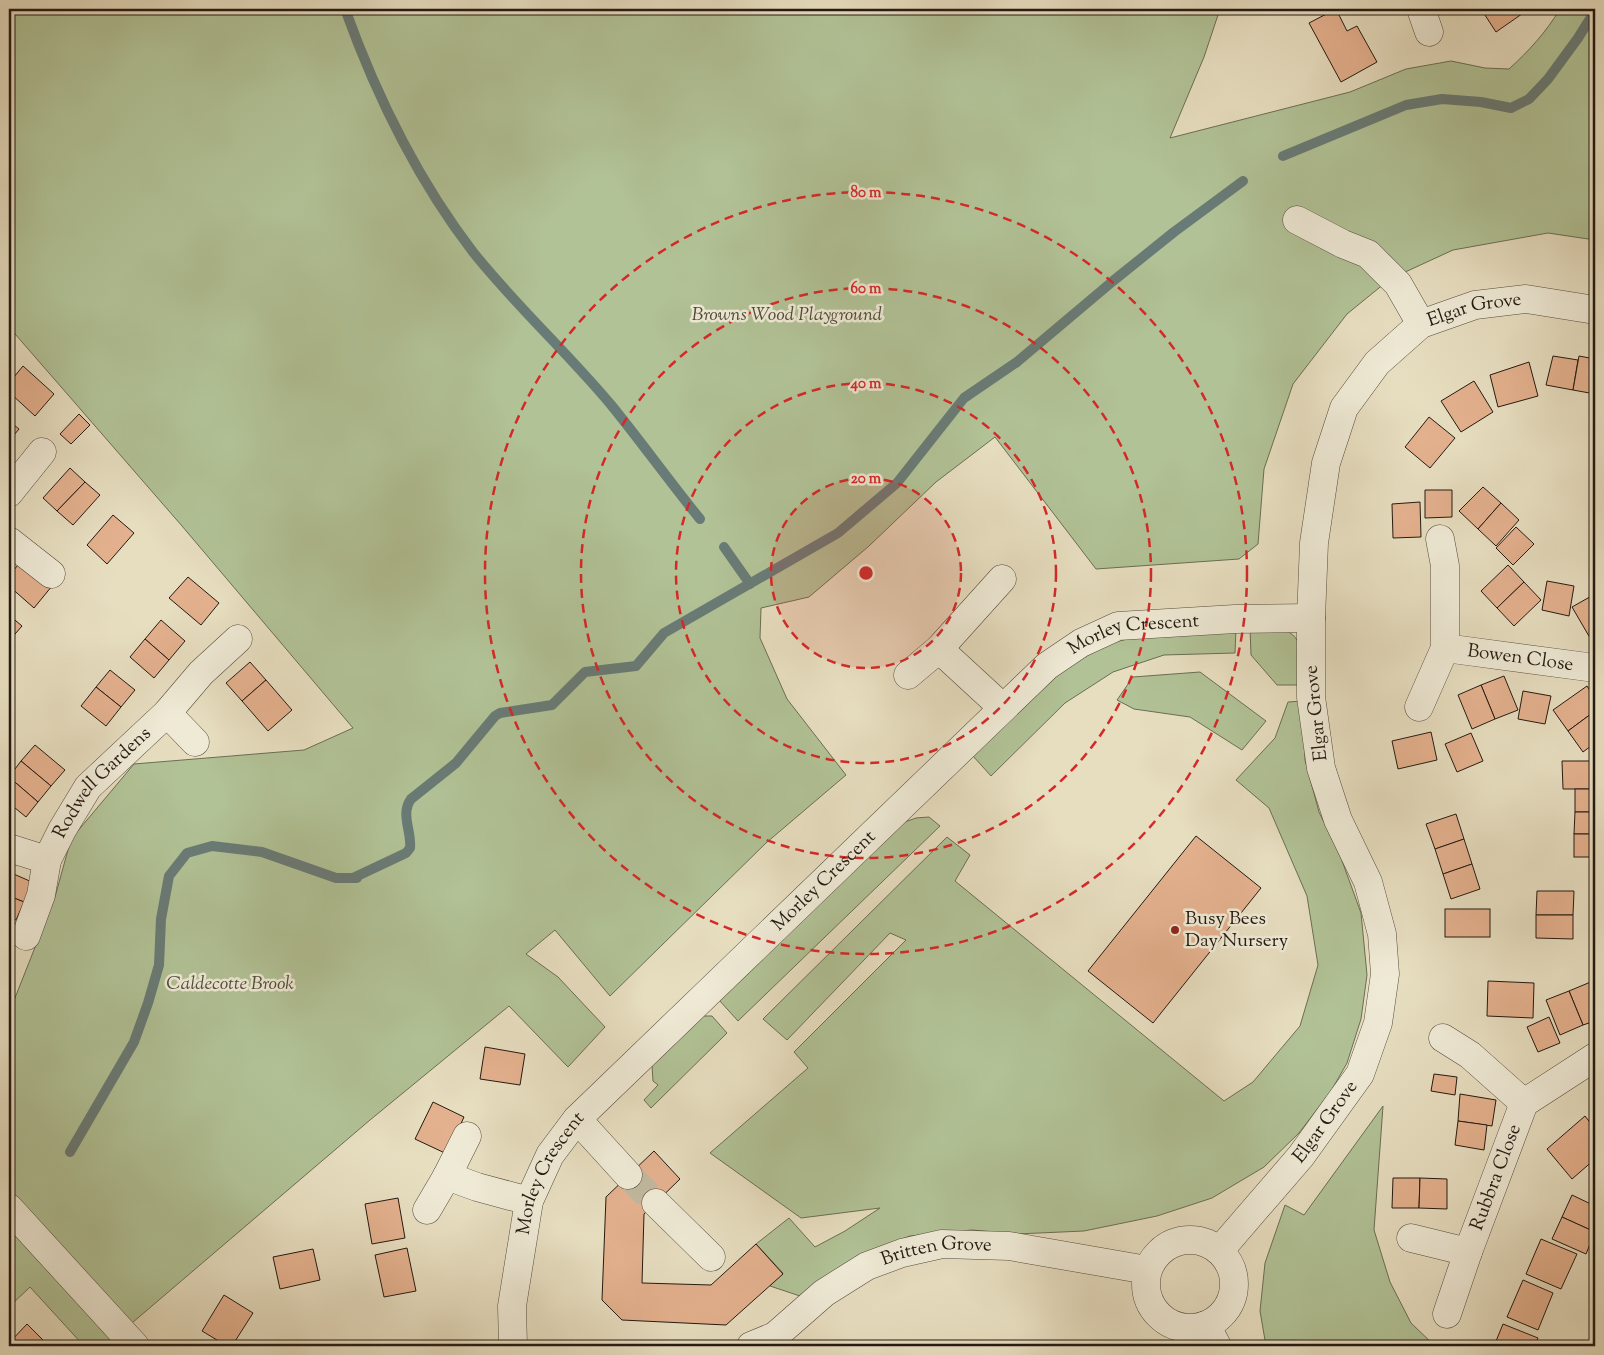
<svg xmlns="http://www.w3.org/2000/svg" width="1604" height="1355" font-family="'Sorts Mill Goudy',serif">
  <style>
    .green { fill: #b1c296; stroke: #6a6e54 }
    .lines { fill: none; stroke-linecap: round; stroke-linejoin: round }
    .stream { stroke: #697b76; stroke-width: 10 }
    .building { fill: #e4b18e; stroke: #241a12 }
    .minor-tunnel { stroke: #c0b79d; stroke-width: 28; stroke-dasharray: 28 14; stroke-linecap: butt }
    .minor-casing { stroke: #554b3e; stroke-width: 29 }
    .minor { stroke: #efead6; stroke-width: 28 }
    .ring { fill: none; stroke: #d62828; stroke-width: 2.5; stroke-dasharray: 9 6 }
    .poi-dot { fill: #8f2418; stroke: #efead6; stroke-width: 2 }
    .labels { text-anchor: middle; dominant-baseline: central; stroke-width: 5; stroke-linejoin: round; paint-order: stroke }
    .street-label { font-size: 19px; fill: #241a12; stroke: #efead6 }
    .park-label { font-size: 19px; font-style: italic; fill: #4e4c3a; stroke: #efead6 }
    .poi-label { font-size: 19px; fill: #241a12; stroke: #efead6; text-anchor: start }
    .centre { fill: #d62828; stroke: #efead6; stroke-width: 2.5 }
    .ring-label { font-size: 15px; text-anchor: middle; font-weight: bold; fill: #d62828; stroke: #efead6; stroke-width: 5; stroke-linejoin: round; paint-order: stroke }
  </style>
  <rect width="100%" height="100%" fill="#e7dec0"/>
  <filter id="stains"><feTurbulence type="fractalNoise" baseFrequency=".004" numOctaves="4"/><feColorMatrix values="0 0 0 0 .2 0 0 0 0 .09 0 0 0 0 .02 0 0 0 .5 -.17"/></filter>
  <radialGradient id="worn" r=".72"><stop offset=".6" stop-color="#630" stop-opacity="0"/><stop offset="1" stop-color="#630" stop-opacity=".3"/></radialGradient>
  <g class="green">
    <path d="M9,9H1220L1204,57L1170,138L1350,92L1406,69L1451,61L1485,68L1509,69C1529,51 1546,32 1560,9H1595V240L1548,233L1453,250L1390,279L1347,314L1293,384L1264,469L1258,544L1239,559L1096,569L995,437L936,482L869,546L809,597L761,608L760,638L787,699L846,775L766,843L610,996L555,930L526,954L558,977L605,1027L568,1067L509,1006L370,1120L105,1346H84L30,1287L9,1307V1013L55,897L71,839L134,764L304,750L353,728L182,526L9,327Z"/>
    <polygon points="1236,628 1235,653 1164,655 1113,672 1065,703 991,776 973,756 1012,715 1068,666 1111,643 1159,631"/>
    <path d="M1250,628C1261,629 1276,628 1286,631C1306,638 1303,669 1302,685H1277L1251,655Z"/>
    <polygon points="1200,672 1266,721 1242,750 1190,717 1134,709 1117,700 1133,677"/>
    <polygon points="1303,701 1305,760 1319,812 1341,858 1361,913 1367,975 1361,1019 1347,1063 1331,1091 1299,1133 1264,1167 1212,1198 1157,1216 1084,1231 1017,1234 972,1230 910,1236 874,1249 813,1285 800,1296 770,1286 783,1273 756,1244 789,1218 815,1247 845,1231 880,1208 801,1218 710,1153 808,1068 794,1052 906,940 890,933 787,1040 763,1019 947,837 970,855 955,881 1224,1101 1253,1082 1300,1026 1318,965 1307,896 1269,808 1236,780 1275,738 1288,702"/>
    <polygon points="929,817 940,826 738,1021 719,1000 905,822 916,818"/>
    <polygon points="702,1016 712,1016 727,1033 651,1108 644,1100 658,1085 653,1081 652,1066"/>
    <polygon points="1383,1106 1374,1230 1390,1282 1411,1323 1435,1346 1266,1346 1260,1311 1265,1263 1285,1205 1304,1215"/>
  </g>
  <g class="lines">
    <g class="stream">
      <path d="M345,9C376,95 417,179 473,252C516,306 568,353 612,406C642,443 670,482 700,519"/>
      <polyline points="1283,156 1406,105 1442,99 1481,102 1511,108 1529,99 1548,79 1578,38 1595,11"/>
      <polyline points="724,547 750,584"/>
      <path d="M70,1152L134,1042L148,1003L159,965L161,919L169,876L187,853L212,846L262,852L336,878H357H353L406,853L410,848C412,832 400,814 411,799L456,763L495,716L500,713L552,705L585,672L636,666L664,633L838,533L897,483L964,398L1017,362L1113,281L1174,232L1243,181"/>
    </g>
  </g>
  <g class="building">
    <polygon points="1336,9 1347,31 1357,26 1377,62 1341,82 1309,23"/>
    <polygon points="1481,9 1529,9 1496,32"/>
    <polygon points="1553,356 1578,360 1573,390 1546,385"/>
    <polygon points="1579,356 1595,359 1595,394 1573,390"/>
    <polygon points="1529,362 1538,396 1498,407 1490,375"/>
    <polygon points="23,366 54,394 35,416 9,392 9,383"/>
    <polygon points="1474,381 1493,412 1461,432 1441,401"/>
    <polygon points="79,414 90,425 71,444 60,434"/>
    <polygon points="1429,417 1455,438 1430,468 1405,447"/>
    <polygon points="9,421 19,429 9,441"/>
    <polygon points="70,468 85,482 57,511 43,498"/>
    <polygon points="85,482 100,495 73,525 57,511"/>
    <polygon points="1483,487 1501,503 1478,529 1459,511"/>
    <polygon points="1425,490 1452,490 1452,517 1425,518"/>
    <polygon points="1420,502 1421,537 1393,538 1392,504"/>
    <polygon points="1501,503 1519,520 1496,546 1478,529"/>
    <polygon points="113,515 134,533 107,564 87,545"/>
    <polygon points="1516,527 1534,544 1513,565 1496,548"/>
    <polygon points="22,560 52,586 34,608 9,586 9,576"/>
    <polygon points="1508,565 1524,582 1497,608 1481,591"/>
    <polygon points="188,577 219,603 201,625 169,598"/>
    <polygon points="1547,581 1574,586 1569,616 1542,610"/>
    <polygon points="1524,582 1541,600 1514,626 1497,608"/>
    <polygon points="1595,594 1595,642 1593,643 1572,607"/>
    <polygon points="9,615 22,626 9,641"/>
    <polygon points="161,620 185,641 169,660 145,639"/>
    <polygon points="145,639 169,660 154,678 130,657"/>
    <polygon points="250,662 266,680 242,701 226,683"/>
    <polygon points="110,670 135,690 121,707 96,687"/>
    <polygon points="1504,676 1518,710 1495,719 1481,685"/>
    <polygon points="266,680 292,710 268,731 242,701"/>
    <polygon points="1481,685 1495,719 1472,729 1458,695"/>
    <polygon points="1587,686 1595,698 1595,711 1568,731 1553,710"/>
    <polygon points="96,687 121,707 106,726 81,706"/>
    <polygon points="1523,691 1551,696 1545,724 1518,719"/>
    <polygon points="1595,711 1595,743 1583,752 1568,731"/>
    <polygon points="1431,732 1437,760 1398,769 1392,741"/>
    <polygon points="1471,733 1483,761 1457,772 1445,744"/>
    <polygon points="35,745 65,770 51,786 21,761"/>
    <polygon points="21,761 51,786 38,802 9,777"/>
    <polygon points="1562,761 1591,761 1591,789 1563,789"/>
    <polygon points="9,777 38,802 26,817 9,803"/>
    <rect x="1575" y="789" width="20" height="23"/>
    <polygon points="1575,812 1595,812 1595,834 1574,834"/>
    <polygon points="1456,814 1464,839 1435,849 1426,824"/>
    <rect x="1574" y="834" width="21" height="23"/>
    <polygon points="1196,836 1261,888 1153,1023 1088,971"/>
    <polygon points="1464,839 1472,864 1443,874 1435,849"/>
    <polygon points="1472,864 1480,889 1451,899 1443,874"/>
    <polygon points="9,872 32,882 24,902 9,896"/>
    <polygon points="1537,891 1574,891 1573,915 1536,915"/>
    <polygon points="9,896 24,902 16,920 9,917"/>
    <rect x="1445" y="909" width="45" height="28"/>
    <polygon points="1536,915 1573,915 1573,939 1536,938"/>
    <polygon points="1488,981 1534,983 1533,1018 1487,1016"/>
    <polygon points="1593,981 1595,987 1595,1021 1583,1025 1569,991"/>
    <polygon points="1569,991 1583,1025 1560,1035 1546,1000"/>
    <polygon points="1549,1017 1560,1043 1538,1052 1527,1027"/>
    <polygon points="485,1047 525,1054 520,1085 480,1079"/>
    <polygon points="1434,1074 1457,1077 1455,1095 1431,1091"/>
    <polygon points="1460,1094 1496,1100 1492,1126 1458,1121"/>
    <polygon points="433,1102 464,1117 447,1154 415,1139"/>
    <polygon points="1585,1116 1595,1129 1595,1159 1572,1179 1547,1149"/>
    <polygon points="1458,1121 1487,1125 1484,1150 1455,1145"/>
    <polygon points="654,1151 680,1179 644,1214 642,1283 711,1285 756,1244 783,1274 726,1325 622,1320 602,1300 606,1197"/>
    <polygon points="1393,1178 1420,1178 1419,1208 1392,1208"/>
    <polygon points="1420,1178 1447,1179 1447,1209 1419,1208"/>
    <polygon points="1572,1195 1595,1206 1595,1232 1562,1217"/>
    <polygon points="398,1198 405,1238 372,1244 365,1204"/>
    <polygon points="1562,1217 1595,1232 1586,1254 1552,1239"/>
    <polygon points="1541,1239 1577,1254 1561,1289 1526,1274"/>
    <polygon points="407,1248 416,1291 384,1297 375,1255"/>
    <polygon points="313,1249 320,1280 280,1289 273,1257"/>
    <polygon points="1523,1280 1553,1293 1538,1330 1507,1317"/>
    <polygon points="224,1295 253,1313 232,1346 227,1346 202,1331"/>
    <polygon points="27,1324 49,1346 9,1346 9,1343"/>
    <polygon points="1503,1324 1538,1338 1534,1346 1494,1346"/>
  </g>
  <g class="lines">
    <polyline class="minor-tunnel" points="628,1175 656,1203"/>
    <defs>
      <g id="minor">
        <polyline points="1421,9 1429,32"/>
        <polyline points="1297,220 1343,244 1368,254 1398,284 1421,324"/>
        <polyline points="9,493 42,452"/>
        <polyline points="9,541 51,574"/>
        <path id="s1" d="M1445,648L1595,668"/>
        <polyline points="939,649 1003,708"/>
        <polyline points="908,675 939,649 1002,579"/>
        <polyline points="1419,707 1445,648 1445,566 1440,539"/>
        <polyline points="167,713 195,742"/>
        <polyline points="9,848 47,860 41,895 26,936"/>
        <path id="s2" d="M47,860L62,830L88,787L167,713L201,673L238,639"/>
        <polyline points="1443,1038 1470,1055 1524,1103"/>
        <polyline points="577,1119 628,1175"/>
        <polyline points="447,1176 477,1187 529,1201"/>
        <polyline points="656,1203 711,1257"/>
        <polyline points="9,1208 135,1346"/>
        <polyline points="427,1210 447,1176 467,1136"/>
        <polyline points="1411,1238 1468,1252"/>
        <circle cx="1190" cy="1284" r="44"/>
        <path id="s3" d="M1220,1250L1301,1156L1360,1074L1378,1023L1385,974L1382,934L1368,882L1338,820L1321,768L1311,697V618L1314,543L1326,463L1344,408L1377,363L1421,324L1475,305L1526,299L1595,310"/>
        <path id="s4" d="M1447,1314L1468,1252L1524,1103L1595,1057"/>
        <polyline points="1206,1325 1217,1346"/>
        <path id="s5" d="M513,1346L512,1306L529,1201L550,1155L577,1119L1047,666L1081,643L1118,626L1235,619L1311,618"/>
        <path id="s6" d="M751,1346L775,1336L824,1293L867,1266L902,1253L942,1244L1009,1246L1147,1270"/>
      </g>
    </defs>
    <use href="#minor" class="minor-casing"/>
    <use href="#minor" class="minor"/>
  </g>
  <circle cx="866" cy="573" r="95" fill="#d62828" fill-opacity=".12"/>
  <g class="ring">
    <circle cx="866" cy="573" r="95"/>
    <circle cx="866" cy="573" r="190"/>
    <circle cx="866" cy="573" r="285"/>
    <circle cx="866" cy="573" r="381"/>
  </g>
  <circle class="poi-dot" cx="1175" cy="930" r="5"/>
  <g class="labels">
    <g class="street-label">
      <text stroke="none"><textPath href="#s3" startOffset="1081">Elgar Grove</textPath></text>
      <text stroke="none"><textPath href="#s5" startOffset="990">Morley Crescent</textPath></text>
      <text stroke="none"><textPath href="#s1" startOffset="76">Bowen Close</textPath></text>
      <text transform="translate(1317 713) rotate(-96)">Elgar Grove</text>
      <text stroke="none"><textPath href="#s2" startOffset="96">Rodwell Gardens</textPath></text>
      <text stroke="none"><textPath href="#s5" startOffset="585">Morley Crescent</textPath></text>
      <text stroke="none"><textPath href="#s3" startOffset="166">Elgar Grove</textPath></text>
      <text stroke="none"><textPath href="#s5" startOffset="180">Morley Crescent</textPath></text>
      <text stroke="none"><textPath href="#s4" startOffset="145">Rubbra Close</textPath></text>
      <text stroke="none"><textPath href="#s6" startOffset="214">Britten Grove</textPath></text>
    </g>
    <g class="park-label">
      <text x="787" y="315">Browns Wood Playground</text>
      <text x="230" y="984">Caldecotte Brook</text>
    </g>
    <g class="poi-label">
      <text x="1185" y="919">Busy Bees<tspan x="1185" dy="22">Day Nursery</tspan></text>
    </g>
  </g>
  <circle cx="866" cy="573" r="8" class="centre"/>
  <g class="ring-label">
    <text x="866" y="197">80 m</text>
    <text x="866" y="293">60 m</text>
    <text x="866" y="388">40 m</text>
    <text x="866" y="483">20 m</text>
  </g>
  <rect width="1604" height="1355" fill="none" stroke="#e7dec0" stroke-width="30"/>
  <rect x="10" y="10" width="1584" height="1335" fill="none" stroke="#241a12" stroke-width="2.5"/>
  <rect x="15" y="15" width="1574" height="1325" fill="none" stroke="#241a12"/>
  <rect width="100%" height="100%" filter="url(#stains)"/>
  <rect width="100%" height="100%" fill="url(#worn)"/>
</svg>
